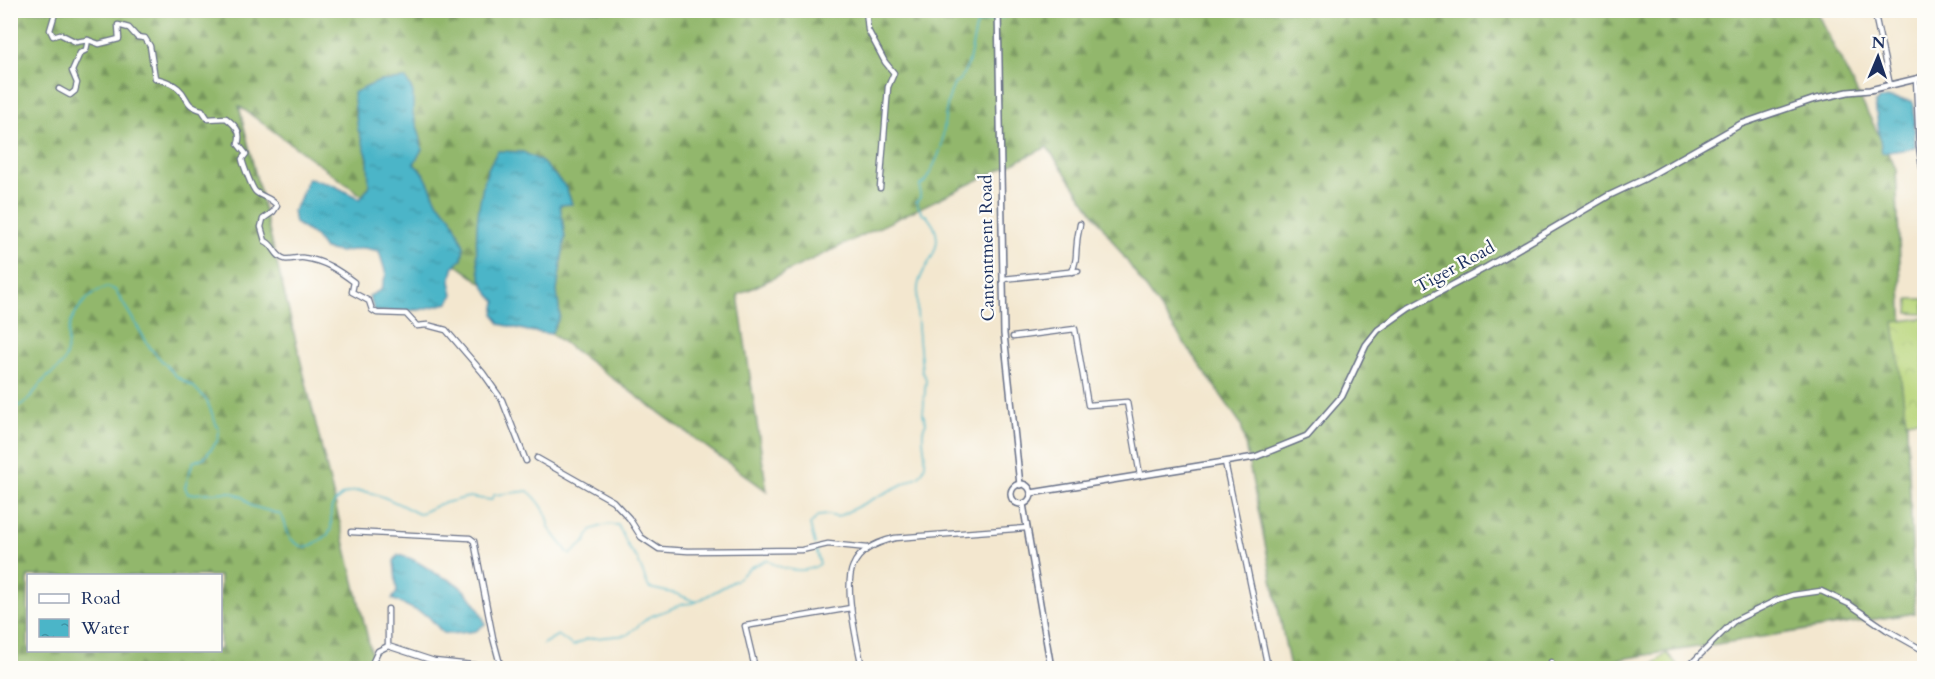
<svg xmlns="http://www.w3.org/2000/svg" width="1935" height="679" font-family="Cardo,serif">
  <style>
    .forest { fill: url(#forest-firs); stroke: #567365; stroke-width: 1.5; fill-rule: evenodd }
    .park { fill: url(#park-crowns); stroke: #6a826e; stroke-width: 1.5 }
    .pitch { fill: #b9d67d; stroke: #6a826e; stroke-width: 1.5 }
    .water { fill: url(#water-ripples); stroke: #337293; stroke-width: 1.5 }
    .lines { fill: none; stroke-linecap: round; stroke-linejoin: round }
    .stream { stroke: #4bb5c8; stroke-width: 1.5 }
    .minor-casing { stroke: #676f86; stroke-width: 7 }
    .tertiary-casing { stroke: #676f86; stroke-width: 8 }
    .minor { stroke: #fff; stroke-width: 4.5 }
    .tertiary { stroke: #fff; stroke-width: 5 }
    .rail { stroke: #1b2f5e; stroke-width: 1.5 }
    .labels { text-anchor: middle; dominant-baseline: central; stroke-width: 4.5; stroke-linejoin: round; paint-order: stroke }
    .street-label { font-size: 18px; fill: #1b2f5e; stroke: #fdfcf7 }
  </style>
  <defs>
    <pattern id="forest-firs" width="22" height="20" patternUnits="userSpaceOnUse" patternTransform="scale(1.5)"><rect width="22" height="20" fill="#92b76c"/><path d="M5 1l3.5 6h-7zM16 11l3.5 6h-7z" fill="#76955c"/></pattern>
    <pattern id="park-crowns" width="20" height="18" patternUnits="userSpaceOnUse" patternTransform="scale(1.5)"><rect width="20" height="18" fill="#b9d67d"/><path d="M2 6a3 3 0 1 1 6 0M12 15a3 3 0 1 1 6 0" fill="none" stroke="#9eb86e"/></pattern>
    <pattern id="water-ripples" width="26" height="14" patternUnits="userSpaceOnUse" patternTransform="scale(1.5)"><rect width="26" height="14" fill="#4bb5c8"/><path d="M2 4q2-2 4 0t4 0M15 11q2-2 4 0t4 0" fill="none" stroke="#3e94a6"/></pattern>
  </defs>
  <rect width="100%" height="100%" fill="#fdfcf7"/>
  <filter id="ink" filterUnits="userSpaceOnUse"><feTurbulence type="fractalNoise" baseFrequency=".0167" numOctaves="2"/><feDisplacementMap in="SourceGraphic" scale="12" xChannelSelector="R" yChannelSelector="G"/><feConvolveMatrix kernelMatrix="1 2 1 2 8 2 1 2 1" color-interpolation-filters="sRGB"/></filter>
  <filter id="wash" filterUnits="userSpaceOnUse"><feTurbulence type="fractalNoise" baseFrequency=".008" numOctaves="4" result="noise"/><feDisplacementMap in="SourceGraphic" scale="24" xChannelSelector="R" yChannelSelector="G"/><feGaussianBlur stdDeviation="1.35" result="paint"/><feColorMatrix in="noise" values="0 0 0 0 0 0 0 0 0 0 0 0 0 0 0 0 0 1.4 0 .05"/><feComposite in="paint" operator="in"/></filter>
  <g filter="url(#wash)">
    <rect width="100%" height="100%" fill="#f3e7cf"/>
    <path class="forest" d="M10,11H1816L1896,169L1915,613L1564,668H1290L1241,424L1047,147L738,295L767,491L239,106L375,668H11ZM28,576H220V650H28Z"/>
    <g class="park">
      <polygon points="1924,318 1924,419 1906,421 1894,322"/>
      <polygon points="1667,653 1680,668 1649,668"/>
    </g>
    <polygon class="pitch" points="1909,299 1924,299 1924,314 1908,313"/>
    <g class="water">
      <polygon points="406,79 413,92 413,114 420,135 422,149 414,164 424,174 438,203 451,216 464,246 462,259 454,266 450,281 453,295 448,303 419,310 375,312 369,296 381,290 386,274 379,251 364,248 341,252 324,249 315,236 295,223 293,211 300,199 308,178 333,185 360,199 369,187 368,158 358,129 353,93 380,81"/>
      <polygon points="1889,98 1912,101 1914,106 1915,148 1882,153 1875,103 1880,99"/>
      <path d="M498,151L523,152L542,162L566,187L572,204L560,205L565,237L557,291L560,316L551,334L528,331L500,324L494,314L496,301C466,278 477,204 487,172C489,165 494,158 498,151Z"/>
      <path d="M398,555C413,557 422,565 435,573C440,576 446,578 452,581C467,590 481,608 485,624L476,631L451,634L443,633L428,616L392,599L397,592L394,561Z"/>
    </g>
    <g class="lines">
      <g class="stream">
        <polyline points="1000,18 1019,13 1021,10"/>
        <path d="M10,410C29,403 32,394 44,380C50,373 60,370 64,361C69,352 67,339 69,329C73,311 90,291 108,287L115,290L151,349L176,376L194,387L207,401L219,431L218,440L205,457L193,462L185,487L188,494L230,492L243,497L251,506L280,514C291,528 281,539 306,548C313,544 325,539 329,533C335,525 327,514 333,505C353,474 395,503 419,514L440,504L469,497L491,500L494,495L528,491C538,499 550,515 549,528L570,555L586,541L591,530C601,526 608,523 618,525L630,550L637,558L649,588L677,594L696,602L736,580L751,567L767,560C781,570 805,575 820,564L816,549"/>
        <path d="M815,544L810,525L818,516L828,515L837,517L919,476C934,461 916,439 926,423L923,414L926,379L922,371C920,343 915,314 918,287C920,269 936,259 937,240C937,229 932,223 926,215H923L916,202L920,198V185L925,182C930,173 941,152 942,143C945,122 945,101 955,83L959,81L968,65L976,28L978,23L995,19"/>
        <polyline points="543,644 558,635 573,646 586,639 627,635 649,617 683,604 694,603"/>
      </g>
    </g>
  </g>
  <g filter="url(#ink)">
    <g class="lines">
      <defs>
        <g id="minor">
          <path d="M56,10L50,30L53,36L60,34L76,42L88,40L99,44L119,39L118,25L129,28L137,37L145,38L150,46L155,78C163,80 172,83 178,88C190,98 183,105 202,110L208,119L226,118C236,126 242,132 238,144L246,154L242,159C243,164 252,189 256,192C263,198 271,197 277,206L273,212L263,219L261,227L265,241C274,244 275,257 285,259C291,260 298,257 304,258C325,261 338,270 354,282L352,292L369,301L372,310L377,313L406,314L417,326L427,325L446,330L483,373L502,400L526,461"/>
          <polyline points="866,10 868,30 885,62 894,73 888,87 880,188"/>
          <polyline points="1874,10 1890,85"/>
          <polyline points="1916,79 1919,147 1924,180"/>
          <polyline points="59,89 70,95 75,91 77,83 72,71 80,53 86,50 88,40"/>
          <path d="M1072,272C1078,257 1075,258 1077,243C1077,237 1079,231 1080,224"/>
          <polyline points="1003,279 1078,271"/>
          <polyline points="1013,337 1075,329 1088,405 1127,402 1140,475"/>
          <polyline points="537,458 613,501 629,518 641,537 659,549 688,551 802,550 828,544 868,548"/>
          <polyline points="1225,462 1268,668"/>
          <polyline points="351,532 470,538 474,541 493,638 501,668"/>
          <polyline points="388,609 388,646 434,661 501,668"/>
          <polyline points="370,668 378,651 388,646"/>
          <polyline points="755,668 745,626 851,608"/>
          <path d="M862,668C858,645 843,587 853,566C860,549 878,542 895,538L1027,528"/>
          <polyline points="1550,668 1551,662"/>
          <polyline points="1687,668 1734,621 1777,600 1793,595 1821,591 1849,604 1887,630 1921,649 1924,649"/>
        </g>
        <g id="tertiary">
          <polyline points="998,10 1004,334 1020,485"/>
          <circle cx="1021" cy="494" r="10"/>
          <polyline points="1031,493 1255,457 1307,436 1342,396 1366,345 1378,330 1409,308 1487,267 1608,196 1644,179 1741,124 1812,100 1848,92 1870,90 1924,77"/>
          <polyline points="1023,504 1051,668"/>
        </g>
      </defs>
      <use href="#minor" class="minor-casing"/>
      <use href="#tertiary" class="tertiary-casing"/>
      <use href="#minor" class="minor"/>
      <use href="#tertiary" class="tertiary"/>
      <polyline class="rail" points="1917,10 1924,42"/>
    </g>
  </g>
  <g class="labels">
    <g class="street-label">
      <text transform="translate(987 248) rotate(-91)">Cantontment Road</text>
      <text transform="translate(1455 267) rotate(-29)">Tiger Road</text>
    </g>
  </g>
  <rect width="1935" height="679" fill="none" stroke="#fdfcf7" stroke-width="36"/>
  <rect x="27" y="574" width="195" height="78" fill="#fdfcf7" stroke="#a3aaba" stroke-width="1.5"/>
  <rect x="39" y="594" width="30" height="9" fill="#ffffff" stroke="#a3aaba" stroke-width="1.5"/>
  <text x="81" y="604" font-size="18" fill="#1b2f5e">Road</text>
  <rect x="39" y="619" width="30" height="18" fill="url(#water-ripples)" stroke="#a3aaba" stroke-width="1.5"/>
  <text x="81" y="634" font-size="18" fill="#1b2f5e">Water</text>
  <g transform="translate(1878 57) rotate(2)" stroke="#fdfcf7" stroke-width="4.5" paint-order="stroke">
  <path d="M0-4.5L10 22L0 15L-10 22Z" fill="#1b2f5e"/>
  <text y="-9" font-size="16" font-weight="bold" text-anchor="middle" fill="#1b2f5e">N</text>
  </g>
</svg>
